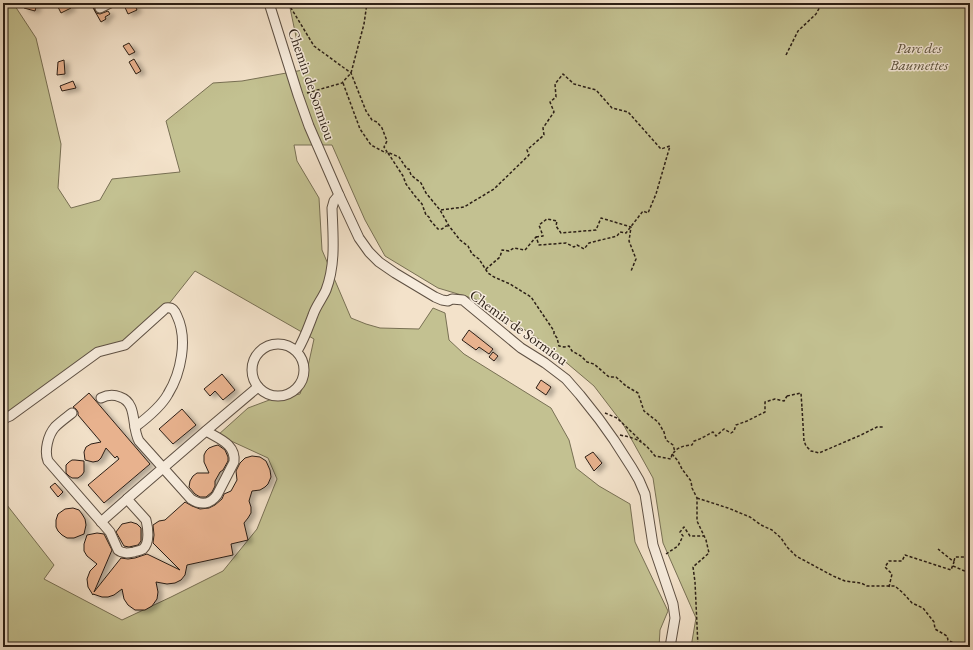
<svg xmlns="http://www.w3.org/2000/svg" width="973" height="650" font-family="'EB Garamond',serif">
  <style>
    .green { fill: #c3c191; stroke: #787054 }
    .building { fill: #e8b28e; stroke: #2c1f16; filter: url(#shadow) }
    .lines { fill: none; stroke-linecap: round; stroke-linejoin: round }
    .minor-casing { stroke: #5e5043; stroke-width: 11 }
    .path { stroke: #2c1f16; stroke-width: 1.5; stroke-dasharray: 3 2; stroke-linecap: butt }
    .minor { stroke: #f7ecdd; stroke-width: 9 }
    .labels { text-anchor: middle; dominant-baseline: central; stroke-width: 3; stroke-linejoin: round; paint-order: stroke }
    .park-label { font-size: 15px; font-style: italic; fill: #59503b; stroke: #f7ecdd }
    .street-label { font-size: 15px; fill: #2c1f16; stroke: #f7ecdd }
  </style>
  <defs>
    <filter id="shadow"><feDropShadow dx="4.5" dy="2.5" stdDeviation="2" flood-color="#0004"/></filter>
  </defs>
  <rect width="100%" height="100%" fill="#f3e2ca"/>
  <filter id="stains"><feTurbulence type="fractalNoise" baseFrequency=".005" numOctaves="4"/><feColorMatrix values="0 0 0 0 .2 0 0 0 0 .09 0 0 0 0 .02 0 0 0 .5 -.17"/></filter>
  <radialGradient id="worn" r=".72"><stop offset=".6" stop-color="#630" stop-opacity="0"/><stop offset="1" stop-color="#630" stop-opacity=".3"/></radialGradient>
  <polygon class="green" points="3,3 13,3 36,38 61,144 58,188 71,208 100,200 112,179 180,172 166,121 213,83 242,81 303,70 289,3 970,3 970,647 691,647 696,618 663,543 653,478 623,424 594,386 536,337 478,300 438,288 385,256 365,220 332,145 294,145 297,161 319,198 322,250 351,318 366,324 380,328 419,329 433,308 445,313 449,340 464,354 551,408 569,440 576,468 599,486 630,504 635,542 668,611 660,630 659,647 3,647 3,500 54,565 44,579 122,620 171,597 223,571 257,529 277,479 268,458 218,435 248,408 272,399 300,394 305,380 314,339 195,271 168,305 120,347 99,347 3,417"/>
  <g class="building">
    <polygon points="26,3 37,3 35,11 24,8"/>
    <polygon points="56,3 69,3 71,8 61,13"/>
    <polygon points="97,3 95,5 94,8 96,13 100,14 108,11 110,14 105,17 106,19 101,22 92,6"/>
    <polygon points="123,3 134,3 137,10 128,14"/>
    <polygon points="129,43 135,52 129,55 123,46"/>
    <polygon points="134,59 141,71 136,74 129,62"/>
    <polygon points="64,60 65,74 57,75 58,62"/>
    <polygon points="73,81 76,88 62,91 60,86"/>
    <polygon points="469,330 493,349 489,354 479,347 476,350 462,340"/>
    <polygon points="493,352 498,356 494,361 489,357"/>
    <polygon points="222,374 235,390 223,400 215,391 210,396 204,389"/>
    <polygon points="541,380 551,387 546,395 536,388"/>
    <polygon points="89,393 150,464 104,503 88,485 119,459 117,456 115,458 106,448 101,458 98,461 93,462 85,460 84,452 86,447 91,444 101,442 78,415 78,412 76,409 73,407"/>
    <polygon points="182,409 196,425 173,444 159,429"/>
    <polygon points="218,445 225,450 228,457 228,461 223,470 220,472 219,474 215,481 215,486 212,492 206,497 200,497 195,494 189,487 190,481 193,476 197,473 209,473 204,462 204,455 206,451 209,448 214,446"/>
    <polygon points="593,452 602,463 594,471 585,457"/>
    <polygon points="252,456 260,457 266,461 270,470 271,477 268,484 265,487 260,490 252,491 249,501 251,507 251,513 248,518 244,523 248,540 231,544 233,555 187,565 185,575 181,580 175,583 167,584 156,582 158,592 157,599 152,606 145,610 135,610 128,605 124,599 122,589 114,595 108,597 102,597 93,594 93,595 88,587 87,579 90,571 97,564 87,556 84,551 84,544 87,535 97,533 104,534 112,550 94,592 121,558 128,559 135,558 147,554 180,570 153,543 154,535 153,525 159,521 165,520 185,502 192,506 200,509 209,508 215,505 222,499 224,494 231,491 237,480 236,471 240,463 245,458"/>
    <polygon points="72,460 75,460 84,461 84,472 82,475 78,478 72,478 69,476 66,473 66,465 69,462"/>
    <polygon points="55,483 63,492 58,497 50,487"/>
    <polygon points="73,508 79,510 82,514 85,519 86,525 84,534 74,538 67,538 62,535 58,531 56,527 56,520 58,514 65,509"/>
    <polygon points="131,522 137,524 141,528 141,541 138,545 129,547 124,546 116,532 122,524"/>
  </g>
  <g class="lines">
    <defs>
      <g id="minor">
        <polyline points="269,3 298,95 309,126 339,195 359,238 369,252 379,262 395,273 435,297 442,300 448,301 452,299 463,300 521,348 545,363 566,379 580,395 599,419 614,440 632,468 639,480 645,494 653,545 673,604 675,618 670,647"/>
        <polyline points="100,8 110,3"/>
        <circle cx="278" cy="370" r="26"/>
        <path d="M297,351C304,340 308,328 313,315C316,306 322,299 326,290C336,264 333,236 332,208L334,201L339,195"/>
        <path d="M101,398C107,395 113,394 120,397C138,403 131,427 139,441L191,499C200,505 210,505 217,495L234,462C236,444 219,439 206,431"/>
        <path d="M72,413C67,417 60,422 55,427C48,435 44,451 48,461L110,532L118,550C123,554 128,553 134,552C137,551 140,551 143,549C150,543 148,528 146,520L127,499L207,430L258,387"/>
        <path d="M3,419L10,416L98,352L125,345L166,308C173,307 175,311 177,316C188,339 181,373 168,394C161,407 147,418 135,427"/>
        <polyline points="101,522 127,499"/>
      </g>
    </defs>
    <use href="#minor" class="minor-casing"/>
    <g class="path">
      <polyline points="288,3 314,46 351,73 366,111 372,120 377,122 382,128 387,141 384,147 387,152 399,157 407,169 409,169 411,175 421,183 426,193 440,210 449,226 460,240 468,246 472,254 479,259 488,273 494,277 510,284 531,297 554,331 554,334 557,338 559,346 564,347 569,346 572,351 581,356 587,362 594,364 609,377 616,377 626,386 638,393 644,411 658,422 664,432 666,440 673,445 675,452"/>
      <polyline points="786,55 798,31 816,14 822,3"/>
      <polyline points="343,83 360,129 371,145 386,153"/>
      <polyline points="307,93 342,83 351,73 364,24 367,3"/>
      <polyline points="388,153 403,176 406,184 415,196 422,204 426,215 429,217 430,220 438,229 442,229 446,226 449,226"/>
      <polyline points="441,210 464,207 494,189 529,155 527,150 544,135 543,128 554,112 550,102 556,97 555,84 563,74 574,84 596,90 612,108 628,112 661,149 670,146 656,194 648,213 643,211 626,233 620,232 617,236 589,243 584,249 577,245 574,247 566,243 539,245 536,237 525,250 514,248 509,251 502,250 500,257 486,269"/>
      <polyline points="536,237 543,236 539,225 547,219 557,221 556,226 561,233 596,230 601,218 631,227 629,241 636,259 631,271"/>
      <polyline points="787,396 801,393 802,408"/>
      <polyline points="802,408 804,441 806,446 811,451 819,453 861,435 877,427 883,427"/>
      <polyline points="605,413 617,418 641,441"/>
      <path d="M620,435C639,439 643,441 655,456L671,459L672,454C675,452 676,449 679,448C683,446 688,445 692,445L694,441C701,439 707,435 713,432L716,436L724,429L731,433L734,431L736,425L747,421L765,412V402L775,399L784,401L787,396"/>
      <polyline points="672,454 678,461 682,469 691,481 692,488 697,498 697,521 706,540 709,553 693,567 695,582 698,647"/>
      <polyline points="697,498 728,508 750,517 761,525 772,530 781,538 787,547 796,556 833,576 845,581 861,583 867,586 895,586 903,593 912,603 923,608 934,622 935,629 947,636 948,640 955,644 970,645"/>
      <polyline points="666,554 678,546 683,536 680,532 684,527 690,536 704,536"/>
      <polyline points="954,561 955,557 967,557"/>
      <polyline points="953,566 967,572 970,584"/>
      <polyline points="889,587 892,574 885,567 889,561 902,561 905,555 951,570 954,562 938,549"/>
    </g>
    <use href="#minor" class="minor"/>
  </g>
  <g class="labels">
    <g class="park-label">
      <text x="919" y="47">Parc des<tspan x="919" dy="17">Baumettes</tspan></text>
    </g>
    <g class="street-label">
      <text transform="translate(312 84) rotate(71)">Chemin de Sormiou</text>
      <text transform="translate(519 327) rotate(36)">Chemin de Sormiou</text>
    </g>
  </g>
  <rect width="973" height="650" fill="none" stroke="#f3e2ca" stroke-width="16"/>
  <rect x="4" y="4" width="965" height="642" fill="none" stroke="#2c1f16" stroke-width="2"/>
  <rect x="8" y="8" width="957" height="634" fill="none" stroke="#2c1f16"/>
  <rect width="100%" height="100%" filter="url(#stains)"/>
  <rect width="100%" height="100%" fill="url(#worn)"/>
</svg>
